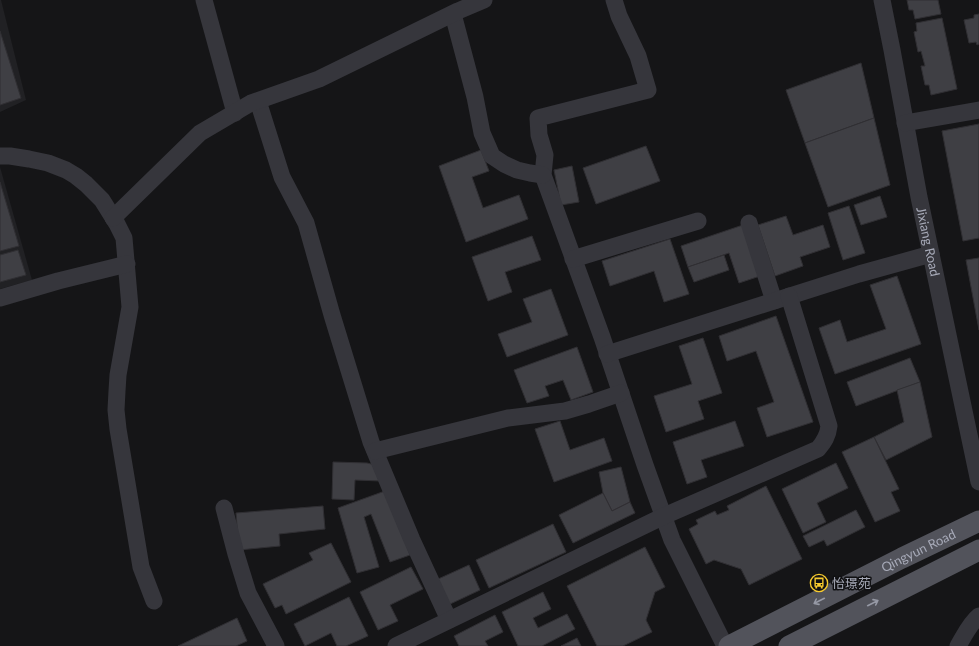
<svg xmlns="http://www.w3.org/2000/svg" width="979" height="646" font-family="Lato,'Noto Sans SC',sans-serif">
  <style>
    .built { fill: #212124 }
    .building { fill: #3f3f44; stroke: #302f33 }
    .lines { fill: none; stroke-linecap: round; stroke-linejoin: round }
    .minor { stroke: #36363c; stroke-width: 17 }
    .major { stroke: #52535b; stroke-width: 21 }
    .oneway { stroke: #9699a5 }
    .labels { text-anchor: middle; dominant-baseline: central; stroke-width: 3; stroke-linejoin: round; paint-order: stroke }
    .street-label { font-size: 13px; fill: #a7aab8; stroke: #101012 }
    .poi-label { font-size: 13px; fill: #a7aab8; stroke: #101012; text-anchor: start }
  </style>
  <rect width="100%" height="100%" fill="#151517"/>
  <g class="built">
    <polygon points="0,0 1,0 26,100 0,112"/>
    <polygon points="0,167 32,280 0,289"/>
  </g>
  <g class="building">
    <polygon points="907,0 938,0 941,14 915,19 913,10 909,10"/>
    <polygon points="979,14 979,44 977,45 976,42 969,43 964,20 974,18 974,15"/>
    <polygon points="942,18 957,89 931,95 929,85 925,85 921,66 925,66 921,51 918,52 914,32 917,31 916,23"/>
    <polygon points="0,31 21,98 0,105"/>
    <polygon points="861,63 874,118 805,143 786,90"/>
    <polygon points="874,118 890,185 828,207 805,143"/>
    <polygon points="979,124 979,238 963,241 942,131"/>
    <polygon points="646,146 660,181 596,204 583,168"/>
    <polygon points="481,150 489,171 472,177 483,208 519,195 528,219 466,242 439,166"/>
    <polygon points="572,166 579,202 561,205 554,170"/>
    <polygon points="0,182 19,246 0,251"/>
    <polygon points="880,196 887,217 861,225 854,205"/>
    <polygon points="849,206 865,253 843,260 828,213"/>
    <polygon points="786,216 793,235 823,225 830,247 800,257 803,266 775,276 758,225"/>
    <polygon points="743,225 760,276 739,283 729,253 688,267 681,246"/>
    <polygon points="532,236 541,260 505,272 512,292 488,301 472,257"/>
    <polygon points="670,239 689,294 664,302 654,271 610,286 602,261"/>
    <polygon points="18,250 26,275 0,282 0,255"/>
    <polygon points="724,255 729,270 694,282 688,267"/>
    <polygon points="979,258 979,330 966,260"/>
    <polygon points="897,276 921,344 835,374 819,328 840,320 847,342 886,329 870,285"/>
    <polygon points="551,289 568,335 507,357 498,334 532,322 523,299"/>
    <polygon points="776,316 813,422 767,437 757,408 774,402 756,351 727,361 719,336"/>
    <polygon points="703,338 722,393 698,401 704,419 666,432 654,396 692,384 679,346"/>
    <polygon points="577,347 593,392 571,400 563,380 545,386 549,396 527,403 514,370"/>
    <polygon points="910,358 920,382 856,406 847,382"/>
    <polygon points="920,382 932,437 886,460 874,437 904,422 897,390"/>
    <polygon points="560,421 570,450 604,438 612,461 554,482 535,429"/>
    <polygon points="735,421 744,446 701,460 707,477 687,484 673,442"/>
    <polygon points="874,437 899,489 891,492 900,511 875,522 842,452"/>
    <polygon points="333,462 367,463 371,464 378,469 381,481 355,480 354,500 332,499"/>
    <polygon points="836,463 848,488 817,503 826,522 803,533 782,489"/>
    <polygon points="621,467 630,502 612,511 603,493 599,472"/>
    <polygon points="766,486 802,559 749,585 741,569 714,560 706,564 689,529 698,524 696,520 715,511 717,515 729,510 727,506"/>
    <polygon points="385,491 410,555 390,562 371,514 364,517 379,567 357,573 338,508"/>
    <polygon points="603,493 612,511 630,502 635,513 573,543 559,515"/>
    <polygon points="323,506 325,529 279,534 280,546 239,550 236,513"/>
    <polygon points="856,510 865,527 827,546 824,540 809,547 803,536"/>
    <polygon points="553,524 566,552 489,588 476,560"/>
    <polygon points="331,543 351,582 286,614 282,605 275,608 263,584 313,560 309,553"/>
    <polygon points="645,547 665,587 655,592 646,620 652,632 623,646 597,646 567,586"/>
    <polygon points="469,565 480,590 448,605 436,580"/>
    <polygon points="411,567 423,589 390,605 398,621 378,630 360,592"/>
    <polygon points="543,592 551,609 533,618 538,628 567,614 575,629 542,646 518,646 502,612"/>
    <polygon points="349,597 368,636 346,646 337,646 331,633 305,646 294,624"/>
    <polygon points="495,615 503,632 485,641 488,646 459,646 454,636"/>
    <polygon points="237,618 247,641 236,646 178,646"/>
    <polygon points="577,638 581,646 561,646"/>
  </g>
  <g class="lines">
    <g class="minor">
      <polyline points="204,0 235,113"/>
      <polyline points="614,0 619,16 638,56 648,90 538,118 539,135 545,155 543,175 602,337 645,465 672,540 725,646"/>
      <path id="s1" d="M882,0L892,50L919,197L979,482"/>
      <polyline points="453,14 475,97 482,133 492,156 504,164 517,170 530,173 543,175"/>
      <polyline points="258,101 282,177 306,223 332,315 371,442 412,540 449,620"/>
      <polyline points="905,123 979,110"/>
      <polyline points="0,156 10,156 29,159 48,163 66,170 76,176 86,184 102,200 117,224 124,238 130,307 118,375 117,391 116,410 118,429 141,567 154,601"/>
      <polyline points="113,218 200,133 251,103 319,79 458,11 484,0"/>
      <polyline points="749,223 774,301"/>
      <polyline points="573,259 698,221"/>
      <polyline points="0,298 58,281 127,264"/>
      <polyline points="607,354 859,274 931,254"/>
      <polyline points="375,451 508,418 565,411 589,404 621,393"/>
      <polyline points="224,508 236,554 248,593 276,646"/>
      <path d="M396,646L664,516L818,449C824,442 828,436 829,426L789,296"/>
      <path d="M958,646C964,636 970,623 979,616"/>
    </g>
    <g class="major">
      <path id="s2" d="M729,646L902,558L979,521"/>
      <polyline points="789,646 979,550"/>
    </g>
  </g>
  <defs><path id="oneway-shaft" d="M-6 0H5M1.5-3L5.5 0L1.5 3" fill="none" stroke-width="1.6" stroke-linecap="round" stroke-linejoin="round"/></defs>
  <g class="oneway">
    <use href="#oneway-shaft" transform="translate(819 601) rotate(153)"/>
    <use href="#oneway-shaft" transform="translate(873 603) rotate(-27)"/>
  </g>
  <defs>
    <symbol id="bus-ring" viewBox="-11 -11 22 22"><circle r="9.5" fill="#101012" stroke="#f7ca2e" stroke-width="1.5"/><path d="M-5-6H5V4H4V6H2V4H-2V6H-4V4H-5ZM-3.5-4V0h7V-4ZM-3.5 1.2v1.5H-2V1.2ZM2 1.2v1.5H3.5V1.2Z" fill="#f7ca2e"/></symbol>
  </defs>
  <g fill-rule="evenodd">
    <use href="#bus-ring" x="809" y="573" width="20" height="20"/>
  </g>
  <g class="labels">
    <g class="street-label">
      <text stroke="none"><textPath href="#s1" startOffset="246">Jixiang Road</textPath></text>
      <text stroke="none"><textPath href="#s2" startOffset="212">Qingyun Road</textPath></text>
    </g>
    <g class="poi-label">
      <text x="832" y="583">怡璟苑</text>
    </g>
  </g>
</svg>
